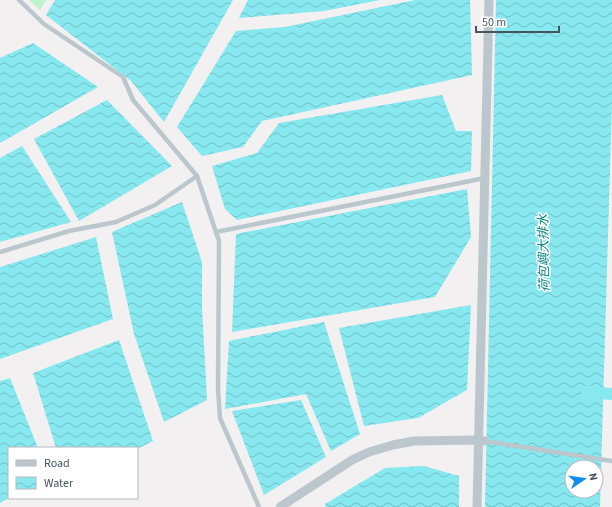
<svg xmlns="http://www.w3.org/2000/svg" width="612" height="507" font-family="'Source Sans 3','Noto Sans TC',sans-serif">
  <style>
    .grass { fill: url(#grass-tufts) }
    .water { fill: url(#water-waves); fill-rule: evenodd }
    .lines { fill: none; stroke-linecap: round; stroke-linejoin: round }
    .canal { stroke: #88e8f0; stroke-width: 12 }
    .service { stroke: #bbc7cd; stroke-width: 4.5 }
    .minor { stroke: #bbc7cd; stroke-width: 9 }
    .labels { text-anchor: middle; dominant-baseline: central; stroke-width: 3; stroke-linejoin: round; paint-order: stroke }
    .water-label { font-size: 13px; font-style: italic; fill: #08808a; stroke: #fff }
  </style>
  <defs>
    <pattern id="grass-tufts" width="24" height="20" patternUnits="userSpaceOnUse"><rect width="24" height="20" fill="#bdf2ca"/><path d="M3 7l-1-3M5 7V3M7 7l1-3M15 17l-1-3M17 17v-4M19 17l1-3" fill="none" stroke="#9bc7a7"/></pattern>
    <pattern id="water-waves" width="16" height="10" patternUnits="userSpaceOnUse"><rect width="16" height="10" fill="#88e8f0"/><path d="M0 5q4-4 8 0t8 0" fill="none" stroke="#71bfc6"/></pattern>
  </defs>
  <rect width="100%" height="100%" fill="#f2f0f0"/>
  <polygon class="grass" points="29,0 46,0 40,10"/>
  <g class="water">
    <polygon points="55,0 233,0 164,122 131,81 46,15"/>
    <polygon points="248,0 380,0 324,11 239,18"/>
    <polygon points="415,0 470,0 472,75 262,121 243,147 202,156 177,127 236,31 285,27"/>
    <path d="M496,0H612V102L600,507H485ZM572,467H596V491H572Z"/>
    <polygon points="33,43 98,87 0,143 0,58"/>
    <polygon points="442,95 456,131 472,131 471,171 237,220 225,209 212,166 257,153 279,123"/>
    <polygon points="107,100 172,166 79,221 34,139"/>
    <polygon points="22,146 71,222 0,242 0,158"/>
    <polygon points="467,189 471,237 435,297 232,332 236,234"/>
    <polygon points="182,202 202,262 202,307 207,400 164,422 134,334 112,232"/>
    <polygon points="96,237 113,319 0,359 0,267"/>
    <polygon points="471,305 467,390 418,418 364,426 339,328"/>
    <polygon points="324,322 360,434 331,451 306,394 225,409 229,341"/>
    <polygon points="119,340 153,441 137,449 137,448 56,448 33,373"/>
    <polygon points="10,378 38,448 9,448 9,498 0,503 0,381"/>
    <polygon points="301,400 326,457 264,495 232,411"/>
    <polygon points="424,466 459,476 459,507 325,507 325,504 385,468"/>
  </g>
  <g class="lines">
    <polyline class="canal" points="587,392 612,394"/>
    <g class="service">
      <polyline points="19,0 44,24 123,77 133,100 197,176 219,241 218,389 220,418 259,507"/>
      <polyline points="216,232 485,178"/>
      <polyline points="0,252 69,231 116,222 155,205 197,176"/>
      <polyline points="485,441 612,461"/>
    </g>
    <g class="minor">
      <polyline points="280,507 352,460 369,452 393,445 414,441 478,440 485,441"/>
      <polyline points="477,507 489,0"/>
    </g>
  </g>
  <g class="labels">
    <g class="water-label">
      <text transform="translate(544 253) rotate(-91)">荷包嶼大排水</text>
    </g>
  </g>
  <rect x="8" y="447" width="130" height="52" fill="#ffffff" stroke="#b5bbbf"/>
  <rect x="16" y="460" width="20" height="6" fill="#bbc7cd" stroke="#b5bbbf"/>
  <text x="44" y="467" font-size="12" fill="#47565e">Road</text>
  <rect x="16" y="477" width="20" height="12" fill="url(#water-waves)" stroke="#b5bbbf"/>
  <text x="44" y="487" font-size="12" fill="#47565e">Water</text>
  <g transform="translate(584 479) rotate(77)"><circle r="19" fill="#ffffff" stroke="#b5bbbf"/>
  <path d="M0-3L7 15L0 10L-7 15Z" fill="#108dec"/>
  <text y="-6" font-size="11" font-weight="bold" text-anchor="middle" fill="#47565e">N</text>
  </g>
  <path d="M476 26v6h83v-6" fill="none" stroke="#47565e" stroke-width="2"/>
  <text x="482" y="26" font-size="12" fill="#47565e" stroke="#ffffff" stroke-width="3" paint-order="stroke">50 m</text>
</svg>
